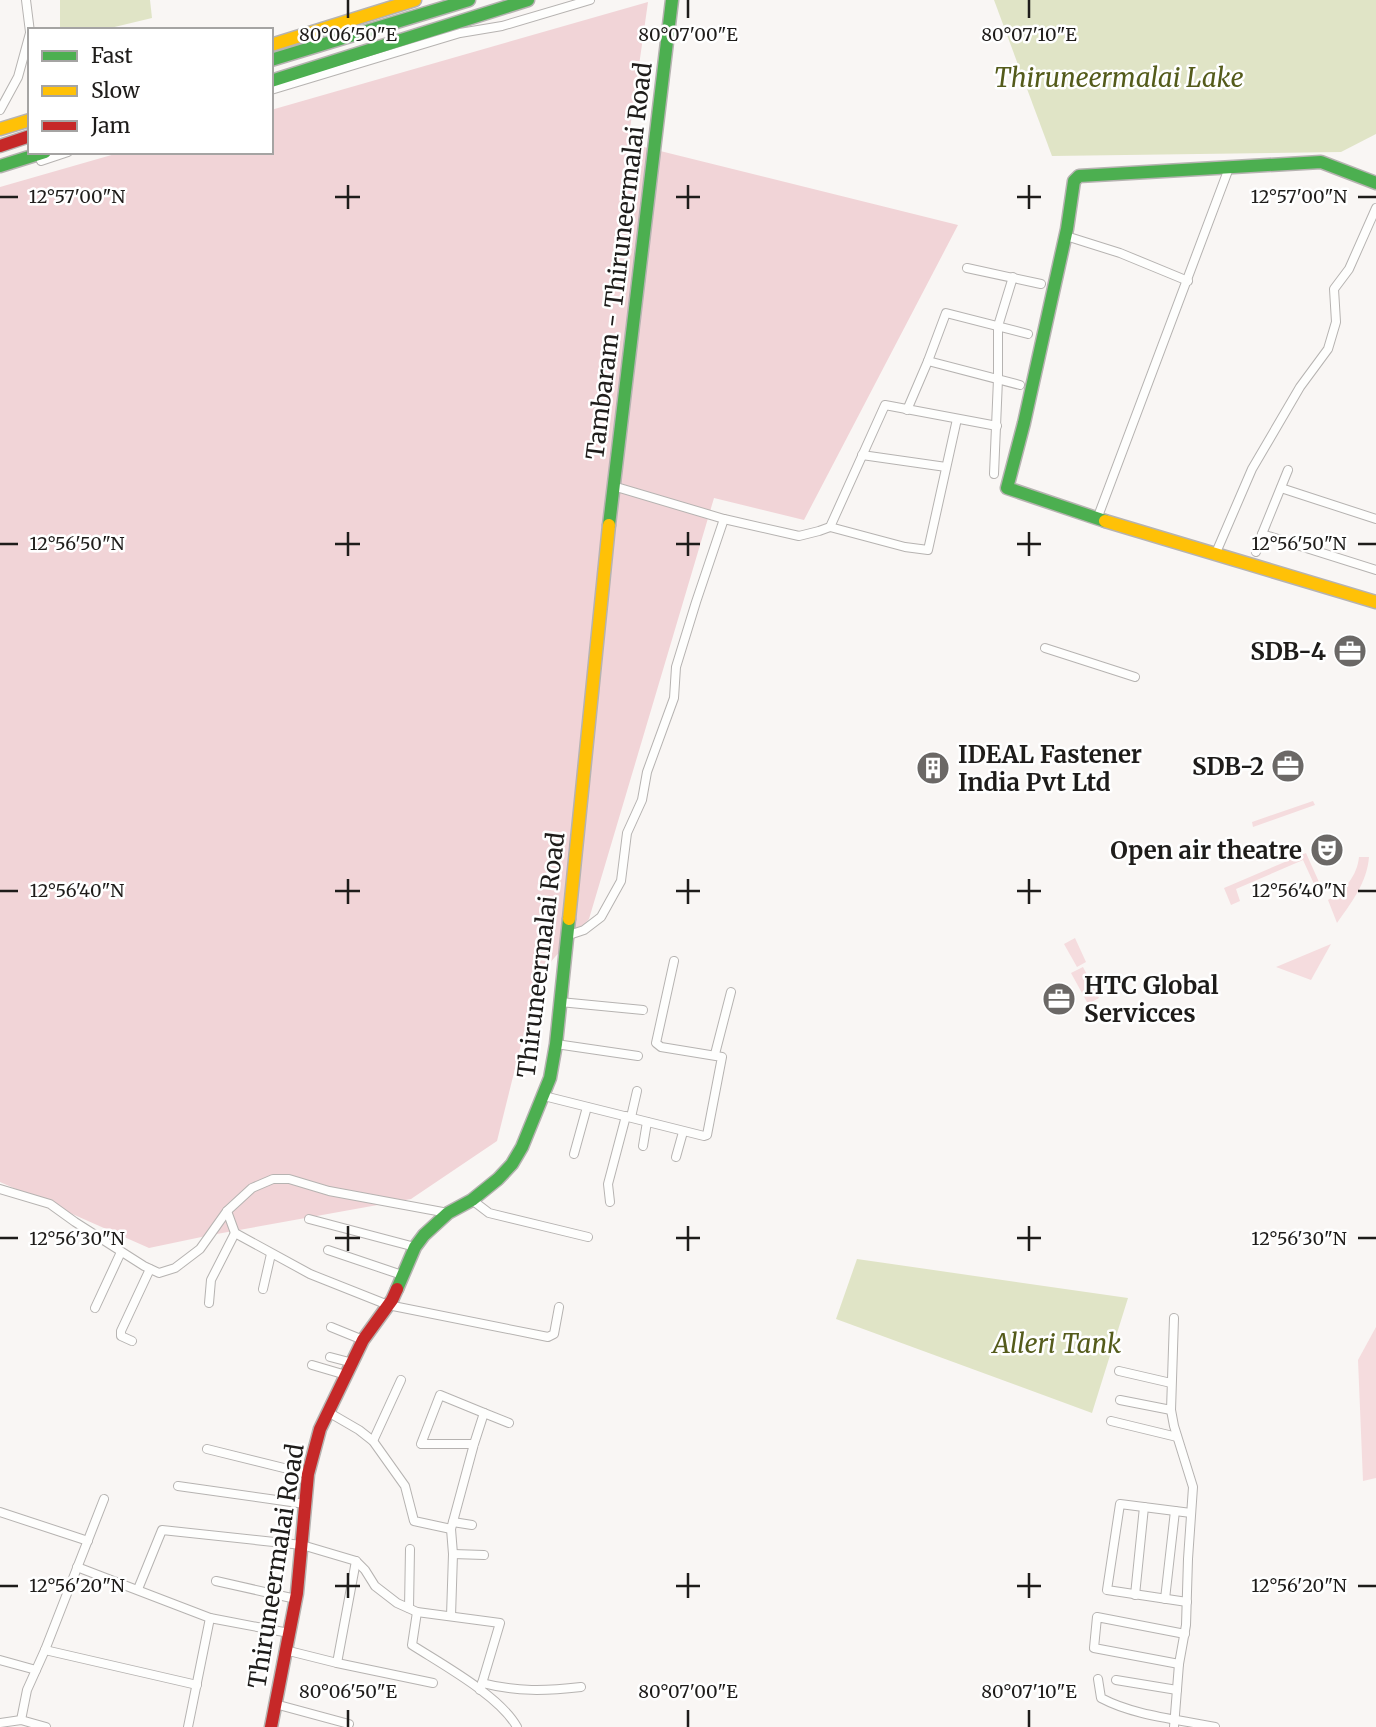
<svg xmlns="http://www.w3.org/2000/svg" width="1376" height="1727" font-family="Merriweather,serif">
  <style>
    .green { fill: #f5dcde }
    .forest { fill: #f1d4d7 }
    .water { fill: #e0e4c6 }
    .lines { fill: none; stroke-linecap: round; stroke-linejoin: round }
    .street-casing { stroke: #b6b3b1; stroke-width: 10 }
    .fast-casing { stroke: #b6b3b1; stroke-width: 15 }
    .slow-casing { stroke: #b6b3b1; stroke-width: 15 }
    .jam-casing { stroke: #b6b3b1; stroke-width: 15 }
    .street { stroke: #fefefd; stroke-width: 8 }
    .fast { stroke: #4caf50; stroke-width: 12 }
    .slow { stroke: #ffc107; stroke-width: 12 }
    .jam { stroke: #c62828; stroke-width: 12 }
    .ticks { fill: none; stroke: #1e1c1a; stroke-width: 2.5 }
    .labels { text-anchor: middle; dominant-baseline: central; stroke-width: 5; stroke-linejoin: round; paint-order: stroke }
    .street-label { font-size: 24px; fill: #1e1c1a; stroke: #fff }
    .poi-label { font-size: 24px; font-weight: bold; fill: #1e1c1a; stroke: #fff; text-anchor: end }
    .water-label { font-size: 26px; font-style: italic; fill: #545b1b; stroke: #fff }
    .ticks-label { font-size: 18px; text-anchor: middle; fill: #1e1c1a; stroke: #fff; stroke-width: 5; stroke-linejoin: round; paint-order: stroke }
  </style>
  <rect width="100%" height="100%" fill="#f9f6f4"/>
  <g class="green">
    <polygon points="1313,801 1315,805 1253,827 1252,822"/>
    <polygon points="1306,853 1319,882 1314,884 1303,860 1236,889 1240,901 1231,905 1224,888"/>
    <path d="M1359,857H1369C1367,883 1351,903 1337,923L1328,900C1345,890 1357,876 1359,857Z"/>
    <polygon points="1075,938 1086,962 1077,967 1064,944"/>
    <polygon points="1331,944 1311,980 1276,967"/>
    <polygon points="1083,967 1099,998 1088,1004 1071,973"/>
    <polygon points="1376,1327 1376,1478 1363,1481 1358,1360"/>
  </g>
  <polygon class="forest" points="648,2 628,143 958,225 804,520 714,498 589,919 538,976 497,1141 411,1199 211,1235 149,1248 0,1182 0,187 122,152 271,152 271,110"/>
  <g class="water">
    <polygon points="60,0 150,0 152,18 102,30 60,30"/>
    <polygon points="994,0 1376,0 1376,134 1341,152 1052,156"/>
    <polygon points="857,1259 1128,1298 1092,1413 836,1319"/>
  </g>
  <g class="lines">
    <defs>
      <g id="street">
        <polyline points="26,0 30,32"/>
        <polyline points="271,90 460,33 502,26 590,0"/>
        <polyline points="0,110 18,77 30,33"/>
        <polyline points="41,161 68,152"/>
        <polyline points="1066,236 1120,253 1188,281"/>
        <polyline points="967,268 1041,284"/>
        <polyline points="928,361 946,313 1028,334"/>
        <polyline points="907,410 928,361 1020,385"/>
        <polyline points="862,455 946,467"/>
        <polyline points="1288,470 1262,534 1376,570"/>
        <polyline points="994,474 998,379 998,326 1013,277"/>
        <polyline points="613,486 724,519 799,536 819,531 830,527 885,405 997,426"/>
        <polyline points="1281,488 1376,519"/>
        <polyline points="1097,519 1229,168"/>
        <polyline points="830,527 905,547 928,550 957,419"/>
        <polyline points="1256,552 1262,534"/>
        <polyline points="1215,555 1252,469 1300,387 1328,349 1336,322 1334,289 1349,269 1376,208"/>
        <polyline points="1045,648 1135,677"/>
        <polyline points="566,936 584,930 601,917 621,881 627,833 642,800 647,772 674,698 676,667 696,602 724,519"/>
        <polyline points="560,1002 643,1010"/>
        <polyline points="556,1044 638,1056"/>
        <polyline points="715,1054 731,992"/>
        <polyline points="544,1096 704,1136 707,1135 722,1057 661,1047 656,1043 674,961"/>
        <polyline points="631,1117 637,1091"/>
        <polyline points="643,1146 647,1122"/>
        <polyline points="574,1154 587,1107"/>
        <polyline points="676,1157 683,1132"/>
        <polyline points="0,1189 50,1204 75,1222 144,1266 159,1273 175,1268 200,1249 227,1211 252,1188 273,1179 289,1179 329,1191 448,1213"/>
        <polyline points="472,1200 489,1213 588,1237"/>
        <polyline points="610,1202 608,1184 626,1116"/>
        <polyline points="227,1211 235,1233 310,1274 388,1305 548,1337 554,1334 559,1307"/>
        <polyline points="309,1219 415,1247"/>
        <polyline points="328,1250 402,1275"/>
        <polyline points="263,1289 271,1254"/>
        <polyline points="209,1303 211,1280 235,1233"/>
        <polyline points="95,1308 121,1252"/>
        <polyline points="331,1327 363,1340"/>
        <polyline points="132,1341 121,1336 121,1331 150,1269"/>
        <polyline points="330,1357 353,1363"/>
        <polyline points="312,1365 346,1375"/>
        <polyline points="1119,1371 1171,1383"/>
        <polyline points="1120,1400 1171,1410"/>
        <polyline points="328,1412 359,1430 373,1441 405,1486 414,1521 451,1529"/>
        <polyline points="484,1413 509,1423"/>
        <polyline points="1111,1421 1177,1437"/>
        <polyline points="373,1441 401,1380"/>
        <polyline points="207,1449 308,1474"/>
        <polyline points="178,1486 305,1504"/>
        <polyline points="0,1512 88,1541"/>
        <polyline points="453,1522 472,1525"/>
        <polyline points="453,1554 484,1555"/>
        <polyline points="77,1567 210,1618 289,1633"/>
        <polyline points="216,1581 296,1599"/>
        <polyline points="138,1589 162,1530 302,1545 356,1561 365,1570 375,1586 397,1603 417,1612 500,1623 480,1690"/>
        <polyline points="1135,1595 1144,1507"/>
        <polyline points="1165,1599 1175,1511"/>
        <polyline points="1187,1602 1107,1590 1120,1504 1191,1513"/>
        <polyline points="409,1608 410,1549"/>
        <path d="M417,1612L412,1645C443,1665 500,1696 517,1727"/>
        <polyline points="451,1616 453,1554 451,1529 474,1444 484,1413 440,1395 421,1444 474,1444"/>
        <polyline points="45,1650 197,1685"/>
        <polyline points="285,1650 337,1663 433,1683"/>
        <polyline points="0,1660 36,1670"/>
        <polyline points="337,1663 356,1561"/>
        <polyline points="1179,1664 1094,1648 1097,1617 1185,1634"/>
        <path d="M1098,1679L1101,1698C1135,1716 1177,1719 1215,1727"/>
        <polyline points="1116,1680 1177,1690"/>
        <path d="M482,1683C517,1692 546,1691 581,1687"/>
        <polyline points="275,1704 349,1724"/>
        <polyline points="21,1720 27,1690 45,1650 104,1499"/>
        <polyline points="0,1723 21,1720 46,1727"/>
        <polyline points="188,1727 210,1618"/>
        <polyline points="1174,1727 1179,1664 1186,1625 1188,1559 1193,1487 1174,1426 1171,1410 1174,1318"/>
      </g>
      <g id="fast">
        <polyline points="271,60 469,0"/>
        <polyline points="271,81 528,0"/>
        <polyline points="0,166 45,152"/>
        <polyline points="1105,521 1007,488 1024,423 1067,229 1074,181 1079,176 1321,162 1376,183"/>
        <polyline points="609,525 672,0"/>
        <polyline points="397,1289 415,1247 424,1235 448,1213 472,1200 498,1179 512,1164 522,1147 550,1078 556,1044 569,919"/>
      </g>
      <g id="slow">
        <polyline points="271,45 415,0"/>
        <polyline points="0,129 30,120"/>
        <polyline points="1105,521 1376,602"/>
        <polyline points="569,919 609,525"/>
      </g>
      <g id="jam">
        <polyline points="0,146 30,136"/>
        <polyline points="271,1727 297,1593 308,1474 320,1429 363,1340 392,1300 397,1289"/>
      </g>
    </defs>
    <use href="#street" class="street-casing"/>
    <use href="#fast" class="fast-casing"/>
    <use href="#slow" class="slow-casing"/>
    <use href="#jam" class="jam-casing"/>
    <use href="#street" class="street"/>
    <use href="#fast" class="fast"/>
    <use href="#slow" class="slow"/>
    <use href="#jam" class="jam"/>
  </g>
  <path class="ticks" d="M348,0V18M688,0V18M1029,0V18M348,185V209M688,185V209M1029,185V209M0,197H18M335,197H360M676,197H700M1017,197H1041M1358,197H1376M348,532V556M688,532V556M1029,532V556M0,544H18M335,544H360M676,544H700M1017,544H1041M1358,544H1376M348,879V904M688,879V904M1029,879V904M0,891H18M335,891H360M676,891H700M1017,891H1041M1358,891H1376M348,1226V1251M688,1226V1251M1029,1226V1251M0,1238H18M335,1238H360M676,1238H700M1017,1238H1041M1358,1238H1376M348,1573V1598M688,1573V1598M1029,1573V1598M0,1586H18M335,1586H360M676,1586H700M1017,1586H1041M1358,1586H1376M348,1710V1727M688,1710V1727M1029,1710V1727"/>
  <defs>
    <symbol id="office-disc" viewBox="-11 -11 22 22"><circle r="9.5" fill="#6b6866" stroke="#fff"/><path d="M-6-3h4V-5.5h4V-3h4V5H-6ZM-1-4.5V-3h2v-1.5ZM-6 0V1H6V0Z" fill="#fff"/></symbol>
    <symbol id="building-disc" viewBox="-11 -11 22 22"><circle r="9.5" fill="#6b6866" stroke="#fff"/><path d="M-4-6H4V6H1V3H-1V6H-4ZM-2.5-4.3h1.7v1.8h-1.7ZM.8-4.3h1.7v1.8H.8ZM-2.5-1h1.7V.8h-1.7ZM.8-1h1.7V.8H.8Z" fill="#fff"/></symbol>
    <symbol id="theatre-disc" viewBox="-11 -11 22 22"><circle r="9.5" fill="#6b6866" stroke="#fff"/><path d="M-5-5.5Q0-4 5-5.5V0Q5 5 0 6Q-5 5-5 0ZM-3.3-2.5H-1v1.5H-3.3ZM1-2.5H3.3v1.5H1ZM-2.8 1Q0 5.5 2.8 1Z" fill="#fff"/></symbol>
  </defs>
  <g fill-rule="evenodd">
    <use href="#office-disc" x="1331" y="632" width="38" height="38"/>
    <use href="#office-disc" x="1269" y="747" width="38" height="38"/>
    <use href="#building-disc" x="914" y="749" width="38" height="38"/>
    <use href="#theatre-disc" x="1308" y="831" width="38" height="38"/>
    <use href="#office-disc" x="1040" y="980" width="38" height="38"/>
  </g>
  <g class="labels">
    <g class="street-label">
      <text transform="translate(619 261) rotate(-83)">Tambaram - Thiruneermalai Road</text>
      <text transform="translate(541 955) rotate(-83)">Thiruneermalai Road</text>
      <text transform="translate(276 1566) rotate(-81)">Thiruneermalai Road</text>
    </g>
    <g class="poi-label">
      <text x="1326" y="651">SDB-4</text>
      <text x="958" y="754" text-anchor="start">IDEAL Fastener<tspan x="958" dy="28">India Pvt Ltd</tspan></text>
      <text x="1264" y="766">SDB-2</text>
      <text x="1302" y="850">Open air theatre</text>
      <text x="1084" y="985" text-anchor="start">HTC Global<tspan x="1084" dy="28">Servicces</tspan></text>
    </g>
    <g class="water-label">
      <text x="1119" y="77">Thiruneermalai Lake</text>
      <text x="1057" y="1343">Alleri Tank</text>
    </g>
  </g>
  <g class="ticks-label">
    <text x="348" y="41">80°06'50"E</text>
    <text x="688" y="41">80°07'00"E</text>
    <text x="1029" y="41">80°07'10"E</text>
    <text x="77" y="203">12°57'00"N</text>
    <text x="1299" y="203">12°57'00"N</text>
    <text x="77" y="550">12°56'50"N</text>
    <text x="1299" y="550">12°56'50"N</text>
    <text x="77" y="897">12°56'40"N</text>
    <text x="1299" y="897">12°56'40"N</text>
    <text x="77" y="1245">12°56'30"N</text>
    <text x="1299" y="1245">12°56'30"N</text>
    <text x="77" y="1592">12°56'20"N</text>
    <text x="1299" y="1592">12°56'20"N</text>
    <text x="348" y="1698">80°06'50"E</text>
    <text x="688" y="1698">80°07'00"E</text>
    <text x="1029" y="1698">80°07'10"E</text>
  </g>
  <rect x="28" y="28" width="245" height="126" fill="#ffffff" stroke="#a5a4a3" stroke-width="2"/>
  <rect x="42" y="51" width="35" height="10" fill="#4caf50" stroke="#a5a4a3" stroke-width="2"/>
  <text x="91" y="63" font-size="21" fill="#1e1c1a">Fast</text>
  <rect x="42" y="86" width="35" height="10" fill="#ffc107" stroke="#a5a4a3" stroke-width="2"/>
  <text x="91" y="98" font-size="21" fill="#1e1c1a">Slow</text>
  <rect x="42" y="121" width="35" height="10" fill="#c62828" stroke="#a5a4a3" stroke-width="2"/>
  <text x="91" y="133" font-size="21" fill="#1e1c1a">Jam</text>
</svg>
